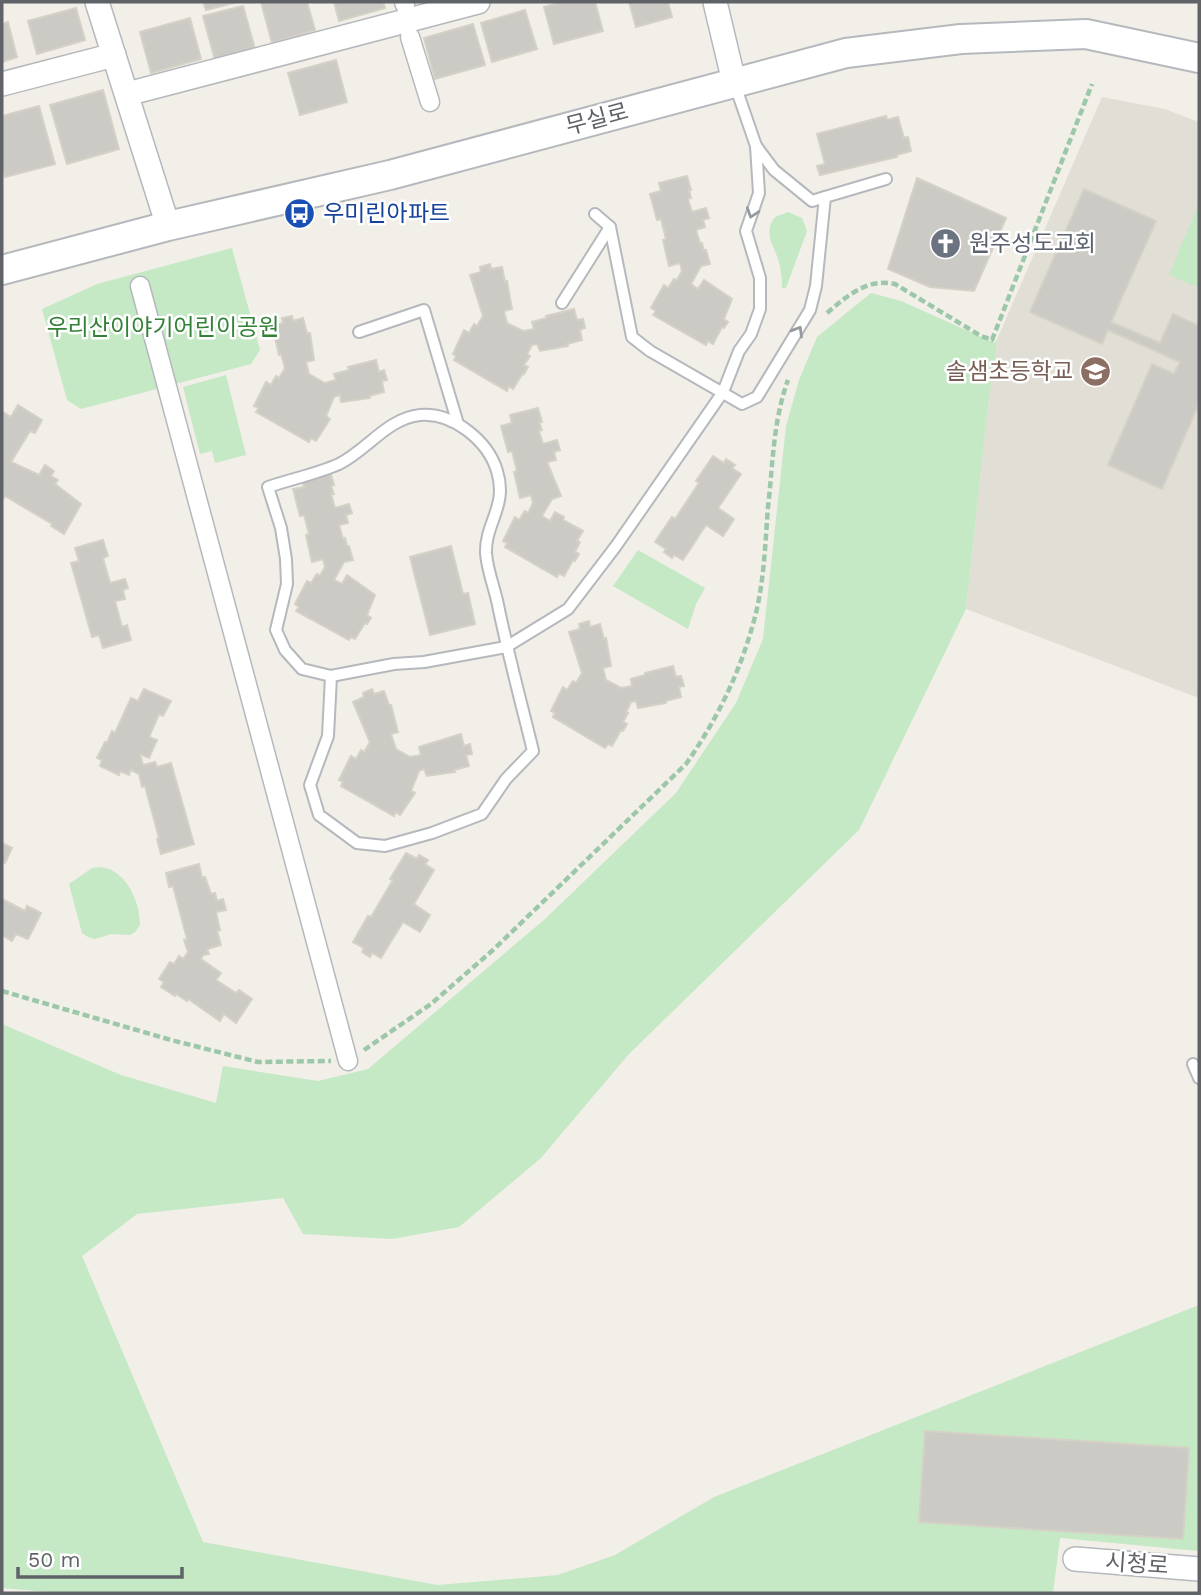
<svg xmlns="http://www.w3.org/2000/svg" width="1201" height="1595" font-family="'Work Sans','Noto Sans KR',sans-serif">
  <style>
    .education { fill: #e1ded6 }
    .green { fill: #c5e8c5 }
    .building { fill: #cccac5; stroke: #d6d1c6; stroke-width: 2 }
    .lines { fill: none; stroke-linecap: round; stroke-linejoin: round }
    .service-casing { stroke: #b5b8bc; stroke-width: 14 }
    .pedestrian-casing { stroke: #b5b8bc; stroke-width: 21 }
    .minor-casing { stroke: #b5b8bc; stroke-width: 26 }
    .tertiary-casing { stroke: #b5b8bc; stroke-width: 32 }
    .path { stroke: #9cc7a9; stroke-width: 4.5; stroke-dasharray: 7 3.5; stroke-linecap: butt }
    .service { stroke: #fff; stroke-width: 10 }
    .pedestrian { stroke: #fff; stroke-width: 18 }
    .minor { stroke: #fff; stroke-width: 23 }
    .tertiary { stroke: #fff; stroke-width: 28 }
    .oneway { stroke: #979a9d }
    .labels { text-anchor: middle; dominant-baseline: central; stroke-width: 5; stroke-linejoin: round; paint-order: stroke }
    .street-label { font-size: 23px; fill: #5f6368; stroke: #fff }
    .transit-label { font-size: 23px; fill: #164399; stroke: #fff; text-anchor: start }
    .worship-label { font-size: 23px; fill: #5b616d; stroke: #fff; text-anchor: start }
    .park-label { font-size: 23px; fill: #348238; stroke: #fff }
    .education-label { font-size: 23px; fill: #785e54; stroke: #fff; text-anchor: end }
  </style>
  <rect width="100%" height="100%" fill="#f1efe8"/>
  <polygon class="education" points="1102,97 1165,109 1199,122 1199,698 966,609 988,406 998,337"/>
  <g class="green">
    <polygon points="1199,203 1199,288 1169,275"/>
    <path d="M788,212L802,218L807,231L786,288H782C782,278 781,269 778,259C773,244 763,232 775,217Z"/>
    <polygon points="232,248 260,350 251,364 81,409 67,400 42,309 97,284"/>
    <polygon points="871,293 901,301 995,343 998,337 988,406 966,609 859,830 628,1055 541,1158 459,1227 392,1239 303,1234 283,1198 137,1214 82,1256 203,1542 437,1585 558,1575 615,1555 714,1497 1199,1305 1199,1551 1060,1538 1053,1593 60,1593 2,1588 2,1024 121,1075 216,1103 223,1066 318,1081 368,1069 545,919 676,793 736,703 763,639 786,426 799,380 817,337"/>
    <polygon points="226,375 246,455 215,463 212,451 200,454 183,387"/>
    <polygon points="638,550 705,588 696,604 688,629 613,586"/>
    <path d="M101,867C126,870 140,901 140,925L135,932L130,935L111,934L95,939L88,937L82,933L69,884L92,868Z"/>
  </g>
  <g class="building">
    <polygon points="203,2 237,2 206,10"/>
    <polygon points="261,2 307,2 315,30 272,43"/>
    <polygon points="334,2 383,2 385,8 339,21"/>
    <polygon points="562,2 595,2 603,31 554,44 544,7"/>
    <polygon points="629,2 668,2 672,17 636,27"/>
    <polygon points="243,6 255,49 215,60 203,16"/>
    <polygon points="76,8 85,40 37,54 28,21"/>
    <polygon points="525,10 537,49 492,62 481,23"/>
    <polygon points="190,18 201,59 151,73 140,32"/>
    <polygon points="8,22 17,57 2,62 2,24"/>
    <polygon points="473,24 485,65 435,79 424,38"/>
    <polygon points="336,60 347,102 300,115 288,73"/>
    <polygon points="103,90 119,149 67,164 50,105"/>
    <polygon points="39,106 55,164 5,177 2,164 2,116"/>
    <polygon points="886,116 887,120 898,117 904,138 908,137 911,151 897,155 897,157 820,175 817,166 825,164 817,134"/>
    <polygon points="687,176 691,190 689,190 691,198 688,199 692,212 706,208 709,218 703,220 705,227 696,230 700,243 702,243 704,251 706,250 710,264 701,266 691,284 698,289 704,280 732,299 724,319 728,322 724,328 722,327 713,344 708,341 706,345 653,315 656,311 651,308 664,285 668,288 674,279 677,280 682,271 680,263 669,266 663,240 666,239 661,219 657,220 650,194 661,191 659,183"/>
    <polygon points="917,178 1006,218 974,291 930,287 888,269"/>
    <polygon points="1084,189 1156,221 1111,322 1160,343 1173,314 1199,326 1199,403 1162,489 1108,465 1152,364 1174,374 1180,362 1108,330 1102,344 1030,312"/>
    <polygon points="490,264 491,269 502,267 505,282 507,281 512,309 504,311 507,323 523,331 534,329 532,322 547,318 546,316 574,309 577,320 583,319 585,328 580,330 582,340 567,344 568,346 540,351 537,344 532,345 527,354 530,356 524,365 528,367 524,374 523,373 513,389 509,386 507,391 454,360 456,356 453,354 464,330 469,333 474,324 477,326 483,316 470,275 481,272 480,267"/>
    <polygon points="292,316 293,321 303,318 307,333 310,333 314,360 306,362 309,374 325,383 336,380 334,374 349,370 348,367 376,360 379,372 384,370 387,380 382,381 384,392 369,396 370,398 341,402 340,395 334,397 326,416 330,419 316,441 311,438 309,442 256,412 259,408 254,406 266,382 271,385 276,376 279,378 285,368 281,354 279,355 272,326 283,323 282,318"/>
    <polygon points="18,405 42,420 35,433 30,431 11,462 39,475 45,465 54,471 51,476 58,480 55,484 81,504 64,534 51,526 52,524 5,496 4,498 2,496 2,415 3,412 11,417"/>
    <polygon points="538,408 542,422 539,422 542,430 539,431 543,444 557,440 560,450 554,452 556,460 547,462 561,496 552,499 542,516 550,521 555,512 564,517 563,520 583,531 577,541 580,542 575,552 579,554 575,561 573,560 564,576 559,573 557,577 505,547 507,543 503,541 515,517 519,520 525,511 528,513 533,503 531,495 520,498 514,472 517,471 512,451 508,452 501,426 512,423 510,415"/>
    <polygon points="713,456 724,463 726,459 735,465 732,468 741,474 718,508 734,519 723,536 706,525 683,560 674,555 672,558 664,552 666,549 655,542 672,517 675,519 699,483 696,481"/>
    <polygon points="330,471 334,485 331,486 334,494 331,494 335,508 349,504 352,513 346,515 348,523 339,525 343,539 345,538 347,546 349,546 353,560 344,562 334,580 342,584 347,575 375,595 367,615 371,618 367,624 365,623 355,639 351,637 349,640 296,611 299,607 295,604 307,581 311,583 317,574 320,576 325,567 323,559 312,562 306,535 309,534 304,515 300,516 293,489 304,487 302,479"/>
    <polygon points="103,540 108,556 103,558 110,583 125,579 128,588 123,590 125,599 115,601 122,627 127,625 131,640 103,648 99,635 92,637 71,563 79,561 75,548"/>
    <polygon points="451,546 463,594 468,593 475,624 430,635 410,557"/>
    <polygon points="589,621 590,627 600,624 604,639 606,638 611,666 603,668 606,680 621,688 632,686 631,679 645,675 645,673 673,666 676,677 681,676 684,686 679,687 681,697 666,701 666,703 638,708 636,701 631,702 626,712 628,713 623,722 627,724 623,731 621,730 612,746 608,744 605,748 553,717 555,713 551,711 563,687 567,690 573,681 576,683 582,673 569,632 580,629 579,624"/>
    <polygon points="144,689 171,701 163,716 159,714 149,737 157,740 149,758 140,754 143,765 155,762 157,767 171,763 194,844 161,854 157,839 159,838 145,786 142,787 139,774 131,770 129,775 120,771 119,775 100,766 102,760 97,758 105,742 107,743 112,731 115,733 131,698 138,701"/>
    <polygon points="372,689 374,694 384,691 389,705 391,705 398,732 391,734 396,749 410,757 421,755 419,747 461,734 464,746 470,744 472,754 466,755 469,766 454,770 455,772 427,776 424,769 419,771 411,791 415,793 400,815 396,812 394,816 341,786 343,782 339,780 351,756 356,759 361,750 364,752 370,742 353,702 364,697 363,693"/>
    <polygon points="2,843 12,848 5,863 2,861"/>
    <polygon points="406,853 417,859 419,855 428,860 425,864 434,870 414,904 430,915 420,932 403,922 381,958 372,953 370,957 362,952 364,948 353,942 368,916 371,917 393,880 390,879"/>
    <polygon points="199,864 202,878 205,877 211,894 215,893 217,901 223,899 226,910 216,912 220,930 217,931 221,945 207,949 209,954 203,955 201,959 221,973 216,980 236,993 239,990 252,999 236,1023 224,1014 220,1021 188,999 187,1001 176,994 175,996 161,987 164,982 159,979 170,962 174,964 179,956 183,959 188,952 184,940 187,939 173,886 169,887 166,873"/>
    <polygon points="2,899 25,911 27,906 41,913 28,939 16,934 12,941 2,935"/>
    <polygon points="925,1431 1189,1448 1183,1539 919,1522"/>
  </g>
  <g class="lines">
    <defs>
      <g id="service">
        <polyline points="825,197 886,179"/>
        <polyline points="595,214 610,227 632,337 650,351 742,404 757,397 810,310 816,286 825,197 812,201 774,170 756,146"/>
        <polyline points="562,303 610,227"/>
        <polyline points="359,332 424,310 458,424"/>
        <path d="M331,676L328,736L310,785L319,815L357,843L385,846L432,833L482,814L506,779L533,751C521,702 508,654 498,605C495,589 487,570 486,553C485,523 508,506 497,471C488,441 453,412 420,415C388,418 367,450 339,464C317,474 291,479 268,487L281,528L286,559L287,584L276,630L285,650L302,669L331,676L394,664L424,662L506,647L568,609L616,546L723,392L739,351L751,334L760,309V278L746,231L759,193L756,146L735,85"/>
        <polyline points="1193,1064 1199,1078"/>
      </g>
      <g id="pedestrian">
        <polyline points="404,2 405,5"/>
        <polyline points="410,37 430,102"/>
        <polyline points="140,286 348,1061"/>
      </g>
      <g id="minor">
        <polyline points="97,2 168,226"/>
        <polyline points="715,2 734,82"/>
        <polyline points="2,84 114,55"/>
        <polyline points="127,94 478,2"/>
        <polyline points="1075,1559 1199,1569"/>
      </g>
      <polyline id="tertiary" points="2,270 168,226 390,175 846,53 961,39 1086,34 1199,58"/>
    </defs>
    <use href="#service" class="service-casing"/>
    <use href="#pedestrian" class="pedestrian-casing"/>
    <use href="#minor" class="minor-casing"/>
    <use href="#tertiary" class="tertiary-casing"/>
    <g class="path">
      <path d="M827,313C847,296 867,278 895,284L981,336L992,340L1092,84"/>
      <polyline points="2,991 171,1040 258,1062 331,1061"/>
      <path d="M364,1050L431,1004L493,950L686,764C716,721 739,675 753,624C764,587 765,546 768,507C773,464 773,421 788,380"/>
    </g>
    <use href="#service" class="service"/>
    <use href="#pedestrian" class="pedestrian"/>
    <use href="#minor" class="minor"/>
    <use href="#tertiary" class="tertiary"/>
  </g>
  <defs><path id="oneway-chevron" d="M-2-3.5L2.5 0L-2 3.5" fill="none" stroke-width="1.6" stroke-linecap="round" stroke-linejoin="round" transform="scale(1.75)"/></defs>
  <g class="oneway">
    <use href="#oneway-chevron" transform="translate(752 213) rotate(109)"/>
    <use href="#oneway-chevron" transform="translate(798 331) rotate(-59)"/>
  </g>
  <defs>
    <symbol id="bus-disc" viewBox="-11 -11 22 22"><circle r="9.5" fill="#1a4fb4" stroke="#fff"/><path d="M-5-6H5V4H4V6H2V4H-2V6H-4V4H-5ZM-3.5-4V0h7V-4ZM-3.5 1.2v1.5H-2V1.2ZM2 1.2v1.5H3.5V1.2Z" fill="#fff"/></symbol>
    <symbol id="church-disc" viewBox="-11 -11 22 22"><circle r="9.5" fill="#6b7280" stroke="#fff"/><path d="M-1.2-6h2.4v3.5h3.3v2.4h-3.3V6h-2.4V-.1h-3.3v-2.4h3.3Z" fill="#fff"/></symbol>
    <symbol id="school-disc" viewBox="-11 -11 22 22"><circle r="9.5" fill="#8d6e63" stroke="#fff"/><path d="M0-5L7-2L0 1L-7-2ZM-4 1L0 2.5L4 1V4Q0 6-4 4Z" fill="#fff"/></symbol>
  </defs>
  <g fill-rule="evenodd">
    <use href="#bus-disc" x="282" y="196" width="35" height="35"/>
    <use href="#church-disc" x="928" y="226" width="35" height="35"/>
    <use href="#school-disc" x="1078" y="354" width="35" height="35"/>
  </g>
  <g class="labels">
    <g class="street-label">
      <text transform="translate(597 119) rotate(-15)">무실로</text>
      <text transform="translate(1137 1564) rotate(4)">시청로</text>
    </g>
    <g class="transit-label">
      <text x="323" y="213">우미린아파트</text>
    </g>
    <g class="worship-label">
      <text x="969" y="243">원주성도교회</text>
    </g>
    <g class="park-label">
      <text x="163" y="327">우리산이야기어린이공원</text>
    </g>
    <g class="education-label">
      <text x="1073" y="371">솔샘초등학교</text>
    </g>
  </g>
  <rect width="1201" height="1595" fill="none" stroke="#5f6368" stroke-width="7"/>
  <path d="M18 1567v10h164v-10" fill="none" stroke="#5f6368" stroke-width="3.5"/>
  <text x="28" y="1567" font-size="21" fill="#5f6368" stroke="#ffffff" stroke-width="5" paint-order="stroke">50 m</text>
</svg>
